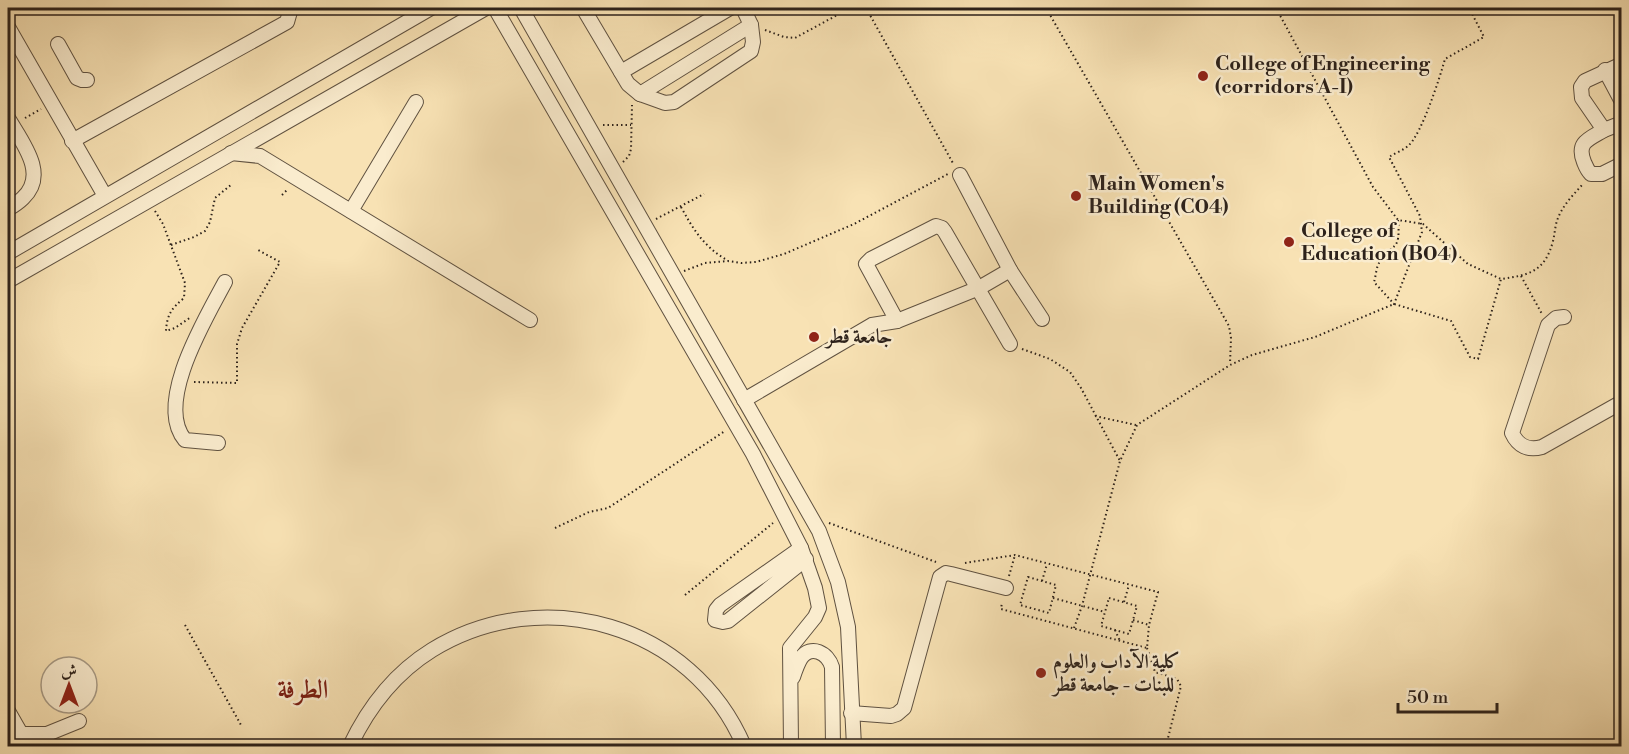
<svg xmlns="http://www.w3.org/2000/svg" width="1629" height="754" font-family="'Libre Bodoni',Amiri,serif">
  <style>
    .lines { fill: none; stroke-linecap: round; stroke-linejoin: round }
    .minor-casing { stroke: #605241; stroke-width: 16 }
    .path { stroke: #2d221b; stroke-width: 2; stroke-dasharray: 1.5 3; stroke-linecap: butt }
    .minor { stroke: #faecce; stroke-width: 14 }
    .poi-dot { fill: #8f2418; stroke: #faecce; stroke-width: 2 }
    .labels { text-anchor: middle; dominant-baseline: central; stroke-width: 5; stroke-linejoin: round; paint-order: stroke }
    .poi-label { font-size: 20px; font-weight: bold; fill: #2d221b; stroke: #faecce; text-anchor: start }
    .district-label { font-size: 26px; font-weight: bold; fill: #7a1f14; stroke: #faecce }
  </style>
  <rect width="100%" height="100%" fill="#f8e2b4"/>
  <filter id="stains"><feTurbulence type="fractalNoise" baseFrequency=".00333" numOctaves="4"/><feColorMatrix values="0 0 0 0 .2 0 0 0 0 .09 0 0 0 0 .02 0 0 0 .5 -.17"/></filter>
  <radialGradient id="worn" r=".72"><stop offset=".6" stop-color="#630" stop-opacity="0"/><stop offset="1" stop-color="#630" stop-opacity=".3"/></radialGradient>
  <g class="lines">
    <defs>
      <g id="minor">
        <polyline points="495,8 753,454 801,548 815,588 819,608 815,617 790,648 791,746"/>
        <polyline points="521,8 819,531 838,582 848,627 854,746"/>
        <polyline points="583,8 628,84 640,94 751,25 743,8"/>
        <polyline points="8,27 105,196"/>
        <polyline points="58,44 77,78 82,80 87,80"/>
        <path d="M1622,64L1585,81L1581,87L1582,98L1604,130C1589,139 1576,142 1584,162C1586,167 1587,170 1591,174H1602L1622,164"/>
        <polyline points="1605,70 1622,102"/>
        <polyline points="621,72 730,8"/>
        <polyline points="640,94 665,103 674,102 751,51 753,42 751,25"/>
        <path d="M8,118C21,141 49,174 23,198C19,202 13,206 8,209"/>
        <polyline points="1604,130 1622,123"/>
        <polyline points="72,141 287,22 291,8"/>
        <polyline points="231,153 260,156 530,320"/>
        <polyline points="351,211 416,102"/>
        <polyline points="8,253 431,8"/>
        <polyline points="1010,270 1042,319"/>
        <polyline points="8,281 486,8"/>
        <path d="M1564,317L1556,318L1548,325L1512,433C1518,446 1528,451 1542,447L1622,402"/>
        <polyline points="897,321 866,264 871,259 936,226 942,228 945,232 1010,344"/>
        <polyline points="744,400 872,325 897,321 979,288 1010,270 960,175"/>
        <path d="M218,443L185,440C154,403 206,318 225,282"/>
        <polyline points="801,548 720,605 716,610 715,620 723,622 728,621 806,559"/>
        <path d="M793,677C795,671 798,663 801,658C811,644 828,653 832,667L833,746"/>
        <polyline points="8,711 28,746"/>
        <polyline points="851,713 891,716 897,714 904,708 940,577 946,573 951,574 1006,588"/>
        <polyline points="21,734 47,734 79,721"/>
        <path d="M350,746C368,708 395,673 432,650C543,582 692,624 744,746"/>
      </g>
    </defs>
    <use href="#minor" class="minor-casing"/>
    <g class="path">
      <polyline points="866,8 954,165"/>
      <polyline points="1046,8 1229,326 1231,338 1230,363"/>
      <polyline points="1276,8 1373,187 1398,220 1423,224 1468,264 1501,279"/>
      <polyline points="303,9 318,8"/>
      <polyline points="765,30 784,37 795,38 850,8"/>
      <polyline points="25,118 41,109"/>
      <polyline points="603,125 631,125"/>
      <polyline points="623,162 629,156 631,149 632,105"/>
      <polyline points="282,195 288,189"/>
      <path d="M681,207C693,229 704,247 727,260"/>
      <path d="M155,211L163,224L185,283L184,298C172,308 167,314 166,331L175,328L191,317"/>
      <polyline points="656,219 704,194"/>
      <path d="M1398,220C1401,254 1392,241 1379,263C1376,268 1376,276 1374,282L1394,304L1422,232L1420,216L1389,157C1395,153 1404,150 1409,145C1422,133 1440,77 1445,59L1484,37L1469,8"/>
      <polyline points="171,245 194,237 205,231 210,222 215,198 232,184"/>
      <polyline points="684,271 705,263 728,261 741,263 756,262 784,254 854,224 948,174"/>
      <polyline points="1521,276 1542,314"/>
      <polyline points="1022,349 1050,359 1070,372 1081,388 1120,461"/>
      <polyline points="194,382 237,383 237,344 242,328 280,262 258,250"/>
      <polyline points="1095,416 1136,425"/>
      <polyline points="829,523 936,562"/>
      <polyline points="555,528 589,512 608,508 725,431"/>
      <polyline points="965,563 1015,555 1158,592 1149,625 1147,648 1001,609 1002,602"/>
      <polyline points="1009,576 1015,555"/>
      <polygon points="1028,577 1056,585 1049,613 1020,605"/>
      <polyline points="1042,581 1047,564"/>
      <polyline points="685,595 773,523"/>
      <polyline points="1053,598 1105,612"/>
      <polygon points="1109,598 1137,606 1129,634 1101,626"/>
      <polyline points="1124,602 1129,585"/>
      <polyline points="1133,620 1149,625"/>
      <polyline points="185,625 241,725"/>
      <path d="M1074,628L1082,606L1120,461L1137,425L1230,365L1252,355L1315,337L1394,304L1451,321L1470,357L1478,359L1501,279C1529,275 1545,272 1553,241C1555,233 1555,225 1558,218C1563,205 1574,194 1583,184"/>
      <polyline points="1115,630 1120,641"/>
      <polyline points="1147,648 1155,672 1177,679 1181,686 1166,746"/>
    </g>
    <use href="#minor" class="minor"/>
  </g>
  <g class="poi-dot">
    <circle cx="1203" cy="76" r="6"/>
    <circle cx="1076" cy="196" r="6"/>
    <circle cx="1289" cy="242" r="6"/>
    <circle cx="814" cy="337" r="6"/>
    <circle cx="1041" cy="673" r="6"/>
  </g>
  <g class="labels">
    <g class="poi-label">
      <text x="1215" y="64">College of Engineering<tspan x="1215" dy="23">(corridors A-I)</tspan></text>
      <text x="1088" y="184">Main Women's<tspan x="1088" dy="23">Building (C04)</tspan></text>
      <text x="1301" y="231">College of<tspan x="1301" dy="23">Education (B04)</tspan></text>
      <text x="826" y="337">جامعة قطر</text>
      <text x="1053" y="662">كلية الآداب والعلوم<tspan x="1053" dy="23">للبنات - جامعة قطر</tspan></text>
    </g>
    <g class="district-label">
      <text x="303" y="690">الطرفة</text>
    </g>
  </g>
  <rect width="1629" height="754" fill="none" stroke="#f8e2b4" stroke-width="30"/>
  <rect x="9" y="9" width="1611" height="736" fill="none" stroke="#2d221b" stroke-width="3"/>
  <rect x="15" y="15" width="1599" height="724" fill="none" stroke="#2d221b" stroke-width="1.5"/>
  <g transform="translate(69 685)"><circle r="28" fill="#faecce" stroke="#a89b86" stroke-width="1.5"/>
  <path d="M0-4.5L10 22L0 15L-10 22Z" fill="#8f2418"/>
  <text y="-9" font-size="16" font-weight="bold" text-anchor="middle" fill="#2d221b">ش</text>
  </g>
  <path d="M1398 703v9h99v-9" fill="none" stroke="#2d221b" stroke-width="3"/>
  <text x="1407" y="703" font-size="18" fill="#2d221b" stroke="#faecce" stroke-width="4.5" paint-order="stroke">50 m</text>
  <rect width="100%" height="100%" filter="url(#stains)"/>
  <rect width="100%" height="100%" fill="url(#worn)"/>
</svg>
